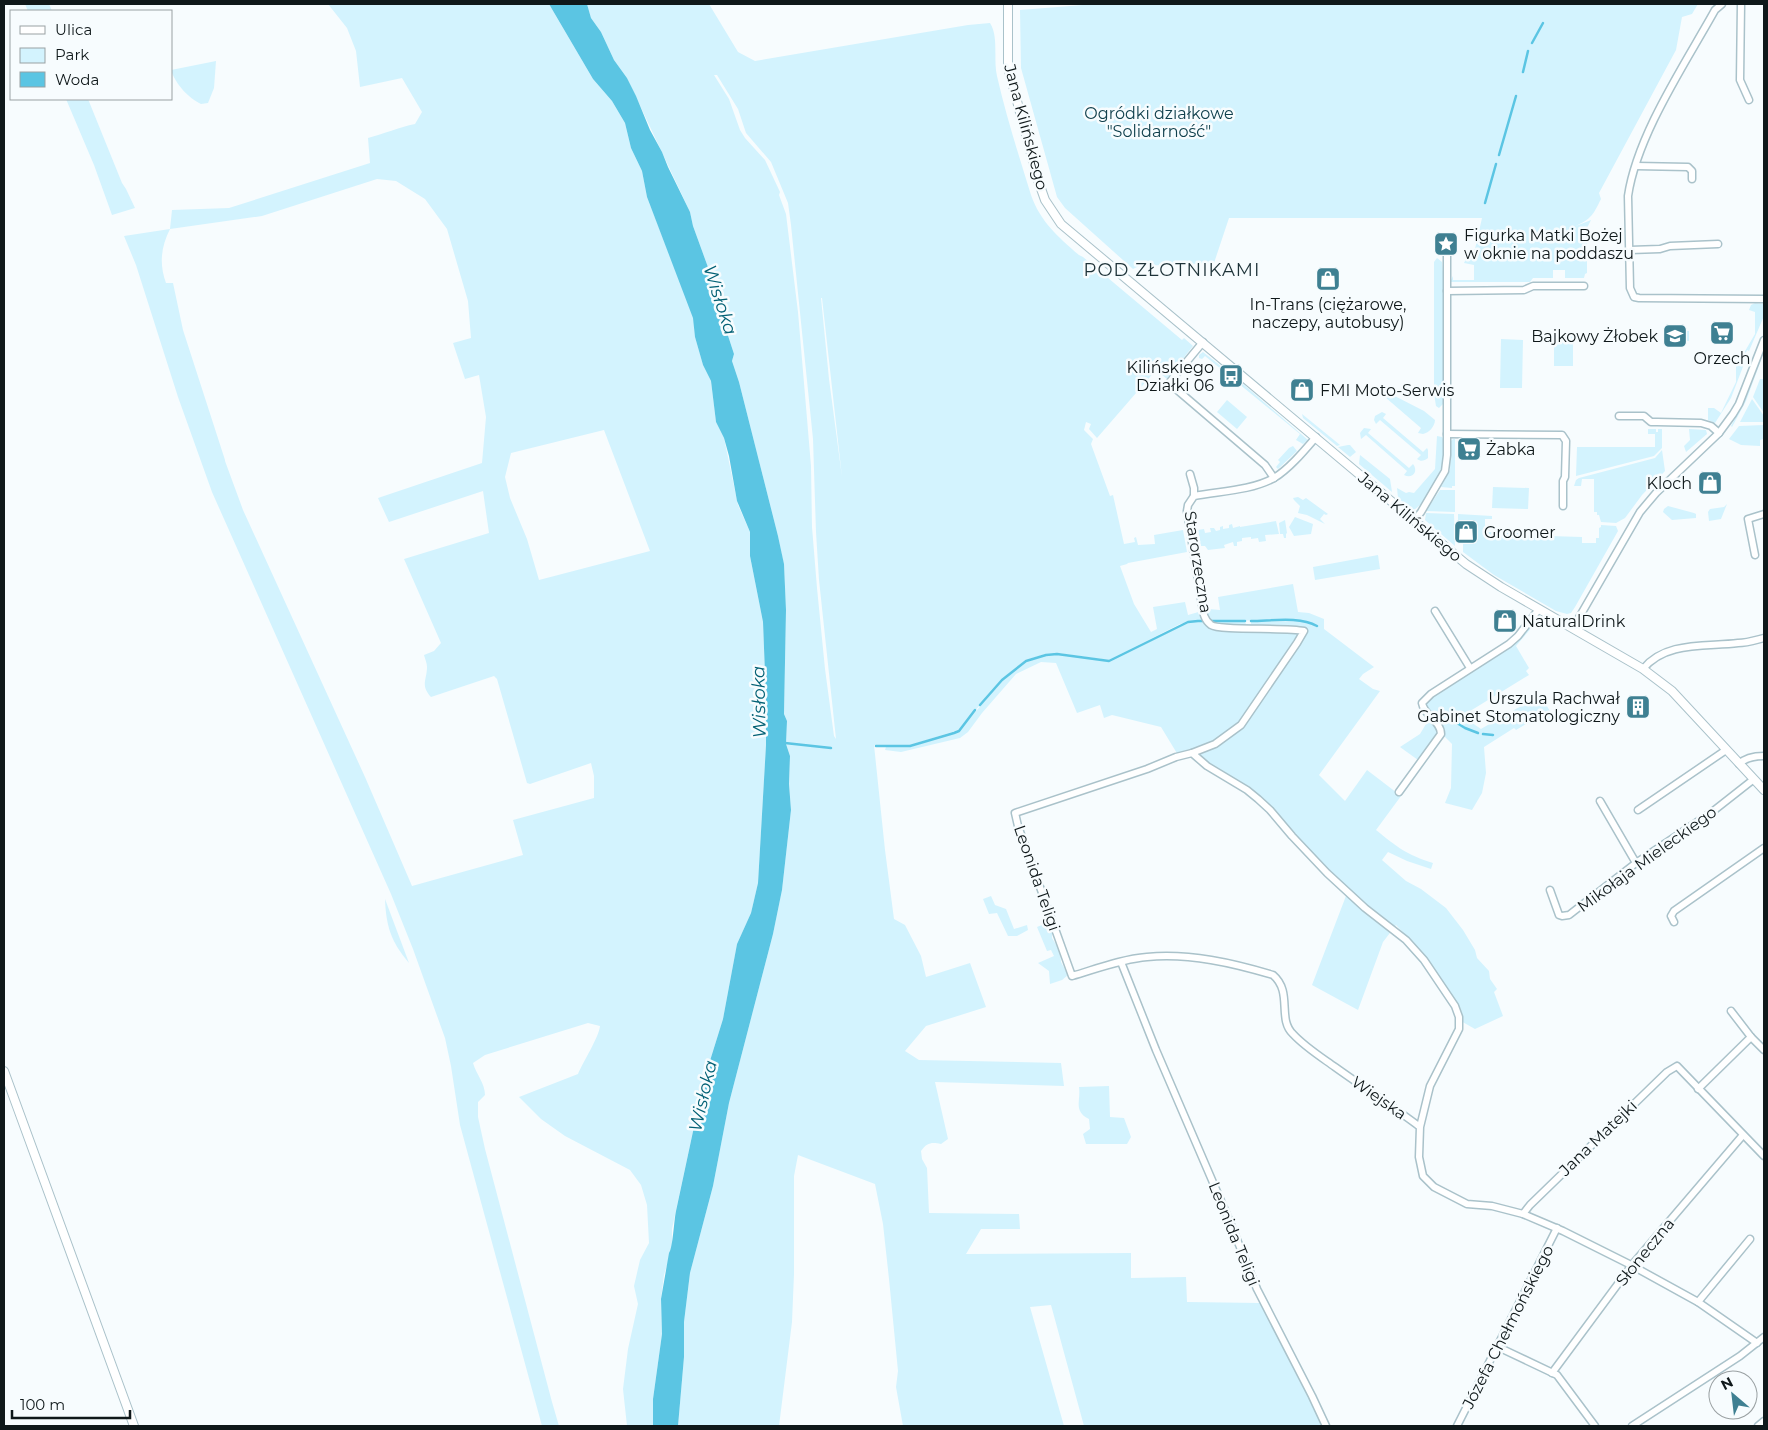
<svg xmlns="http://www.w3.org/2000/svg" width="1768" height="1430" font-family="Montserrat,sans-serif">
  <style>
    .green { fill: #d3f3fe; fill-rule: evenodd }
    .water { fill: #5bc5e3 }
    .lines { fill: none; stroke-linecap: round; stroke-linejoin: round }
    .stream { stroke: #5bc5e3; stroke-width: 2.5 }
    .minor-casing { stroke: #aac2ca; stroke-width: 9 }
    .tertiary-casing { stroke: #aac2ca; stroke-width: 10 }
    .minor { stroke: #fff; stroke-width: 6 }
    .tertiary { stroke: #fff; stroke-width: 8 }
    .labels { text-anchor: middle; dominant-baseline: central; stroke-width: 5; stroke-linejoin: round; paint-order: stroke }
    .park-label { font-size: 16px; fill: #10404d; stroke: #f7fcfe }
    .street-label { font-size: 16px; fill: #0f181a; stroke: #f7fcfe }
    .poi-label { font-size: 16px; fill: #0f181a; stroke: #f7fcfe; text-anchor: start }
    .neighbourhood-label { font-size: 18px; letter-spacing: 1px; fill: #1e3339; stroke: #f7fcfe }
    .water-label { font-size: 18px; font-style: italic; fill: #036175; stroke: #f7fcfe }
  </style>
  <rect width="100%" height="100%" fill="#f7fcfe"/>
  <g class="green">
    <polygon points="25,4 49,4 52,11 28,11"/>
    <path d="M328,4H549L593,79L612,101L625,123L631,148L642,171L647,197L694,318L695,337L703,365L711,381L716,422L724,438L738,505L750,532V556L763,622L766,700V745L758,883L751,913L737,944L723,1019L704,1080L672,1229V1249L664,1275L661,1299L662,1334L653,1399V1426H627L623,1389L628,1349L638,1304L634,1286L640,1260L649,1243L647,1205L641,1185L630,1170L565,1136L541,1119L519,1097L578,1074C583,1062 599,1037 600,1026L588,1023L485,1055L473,1063C476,1074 485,1083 485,1095L478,1102V1117L485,1149L552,1402L559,1426H542L460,1125L451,1066L445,1038L413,949L391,894L212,492L178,397L136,265L124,236L170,229L172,210L229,208L370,163L368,138C384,134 399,127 415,124L422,112L402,78L360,87L356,51L347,28ZM377,179L396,181L425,199L447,229L468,301L471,338L453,343L465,379L479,375L486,417L482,463L378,498L389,522L483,491L489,533L404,559L441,643L434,651L424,655C425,659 427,663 427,667C427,680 420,685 431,697L494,676L497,679L527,783L530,784L591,763L594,776V798L513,820L523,855L412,886L365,777L243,510L225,461V460L183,330L173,283H166C159,264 161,247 170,229L262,216ZM604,430L650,551L539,580L527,539L510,498L505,477L511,453Z"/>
    <path d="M587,4H709L738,52L755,61L968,25L990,23C999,37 993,59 997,76C1006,116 1019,156 1031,195C1040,221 1058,237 1079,255L1083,257L1182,340L1184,338L1193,346L1167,379L1156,370L1097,438L1089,429L1091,424L1086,422L1084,430L1093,439L1091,444L1110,496L1113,495L1124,544L1135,542L1134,538L1136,537L1138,545L1155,544L1154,535L1183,530L1187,552L1128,563L1127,564L1120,566L1134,604L1151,632L1157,629L1153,607L1185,602L1188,615L1209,609L1220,610L1218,597L1293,584L1298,612L1309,613L1324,619V629L1374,667L1363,674L1359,679L1373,689L1380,691L1319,775L1345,801L1367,770L1401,796L1376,830C1397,847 1407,855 1433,863L1431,869L1407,861L1388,852L1382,860L1406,881L1421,889L1446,908L1463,930L1475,950L1477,958L1489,971L1490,979L1497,989L1494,992L1503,1016L1475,1029L1459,1020L1433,977L1405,945L1409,939L1396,925L1383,942L1358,1010L1312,985L1349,888L1317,861L1290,831L1231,778L1207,762L1190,754L1178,755L1161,727L1112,715L1104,718L1100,705L1077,713L1056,663L1041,662L1016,674L982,713L968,732L960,738L901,752L885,750L886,747H911L959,731L1001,682L1021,665L1030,660L1046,655L1059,654L1110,661L1188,623L1199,621L1245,622L1246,624H1251V622L1299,621L1317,626L1315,624L1299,620L1193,621L1180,624L1109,660L1058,653L1046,654L1025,660L1001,680L959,730L910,745H874L885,850L894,919L905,925L921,956L926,977L970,963L986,1007L926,1026L905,1051L919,1060L1061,1063L1064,1086L935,1082L948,1139L941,1144C931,1142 927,1143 921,1151L922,1159L927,1168L929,1213L1019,1214L1020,1229H981L966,1254L1131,1253V1278L1186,1277L1187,1302L1260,1303L1323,1426H1084L1051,1305L1030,1307L1064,1426H903L896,1387L898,1371L889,1279L883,1224L875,1184L798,1155L794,1176V1274L792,1322L779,1426H678L684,1357V1322L690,1273L713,1186L729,1103L773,934L782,890L791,810L789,784L790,756L786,744L787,721L784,714L786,610L784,565L778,536L739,382L732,361L734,354L718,305L713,281L693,226L690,212L627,78L614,60L601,32L591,18ZM714,75H717L738,109L746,133L771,162L788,203L791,225L813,439L816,532L819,580L836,739L834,736L825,669L817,588L812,527L811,466L798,312L786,214L779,195L780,192L765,160L745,138L740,130L729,99ZM821,298H822L842,477L829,379Z"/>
    <path d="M1095,4H1698L1692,14L1682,17L1676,50L1599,193L1601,199C1593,215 1592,218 1576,226L1591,220L1587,228V244L1585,245V247H1587V273L1585,274L1584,278H1565V270H1553V278H1533L1530,282H1450L1453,276V280H1474V265L1464,263L1471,249H1475L1482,218H1229L1214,263L1139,266L1133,269L1065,208L1057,197L1021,68L1020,10Z"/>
    <path d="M216,61L214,88L208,103L201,104C188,98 175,83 171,70Z"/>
    <polygon points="66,99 88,99 122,183 126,189 135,208 112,215 94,165"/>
    <polygon points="1437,258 1442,262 1443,272 1443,404 1439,408 1436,406 1434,394 1434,262"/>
    <polygon points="1755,303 1764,304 1764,316 1749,351 1747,350 1744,358 1741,358 1755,334 1755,312 1749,310 1751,305"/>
    <rect x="1677" y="331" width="12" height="10"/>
    <rect x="1554" y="333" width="19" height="33"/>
    <polygon points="1501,339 1523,340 1522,388 1500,388"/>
    <polygon points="1203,352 1230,373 1229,375 1233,378 1235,377 1308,440 1303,444 1296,440 1300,434 1205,356 1202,359 1199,358 1199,355"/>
    <polygon points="1764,352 1746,401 1732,427 1731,426 1745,400"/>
    <polygon points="1736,362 1742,362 1744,364 1731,398 1715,423 1708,420 1708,408 1714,408 1721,413 1736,382"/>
    <polygon points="1760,379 1764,379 1764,413 1753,397"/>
    <path d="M1385,391L1424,411L1435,420C1435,426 1429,433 1423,434L1418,433L1421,428L1385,397Z"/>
    <polygon points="1752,399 1764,416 1764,422 1740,422"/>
    <polygon points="1227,400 1247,417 1237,429 1217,412"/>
    <path d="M1382,412L1386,414L1383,418L1423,452L1427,448L1428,450V458C1424,461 1421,462 1417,459L1421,455L1380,420L1376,424L1374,420L1375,416Z"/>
    <polygon points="1302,414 1340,445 1337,446 1303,418"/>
    <polygon points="1764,425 1764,439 1760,440 1760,446 1741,445 1729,439 1739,426"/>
    <path d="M1364,428L1371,429L1368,433L1409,468L1413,464C1419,472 1412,479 1404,475L1407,471L1366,435L1361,439L1360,433Z"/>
    <polygon points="1648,429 1656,429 1656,432 1658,432 1658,429 1662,429 1662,448 1654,456 1576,476 1577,447 1655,447 1655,434 1648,434"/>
    <polygon points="1689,429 1706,430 1707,434 1686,452 1684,446 1690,440"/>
    <path d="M1437,436L1442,437L1443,439C1443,449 1444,459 1441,468C1439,478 1423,507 1413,510L1398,498L1397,488L1406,493L1409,492L1414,493L1435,469Z"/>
    <polygon points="1453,439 1455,439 1455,486 1452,486 1452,488 1441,487 1450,470 1451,441"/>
    <polygon points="1348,445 1350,445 1356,452 1350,457 1338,447"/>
    <polygon points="1293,446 1297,451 1278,469 1276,467 1280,462 1278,460 1289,448"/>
    <polygon points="1662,450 1665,471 1642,495 1625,518 1616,523 1601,522 1599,515 1597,515 1597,512 1594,512 1594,479 1582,479 1581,486 1574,486 1576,480 1579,478 1655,458"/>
    <polygon points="1360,455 1390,479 1392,492 1359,464"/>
    <polygon points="1493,487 1529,488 1528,509 1492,508"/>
    <polygon points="1440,490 1455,490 1455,512 1426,511"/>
    <polygon points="1298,497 1303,500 1306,498 1328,514 1326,515 1324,514 1320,519 1325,524 1307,515 1298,513 1300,506 1294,500 1293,498"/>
    <polygon points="1727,504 1721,519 1709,521 1708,512 1710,509 1724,507"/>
    <polygon points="1668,506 1694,513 1696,514 1696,518 1672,520 1663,512 1664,509"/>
    <polygon points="1426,513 1454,514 1455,546 1425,520"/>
    <polygon points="1458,514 1492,516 1492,519 1485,519 1485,532 1518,533 1518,535 1582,537 1582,543 1596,543 1596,538 1599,538 1599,528 1601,527 1601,525 1616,526 1618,531 1575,607 1571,613 1567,614 1556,611 1494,575 1463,552 1463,544 1471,544 1471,523 1458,522"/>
    <polygon points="1295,517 1313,524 1311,534 1294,536 1289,527"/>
    <polygon points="1285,520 1287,533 1286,534 1286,538 1284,538 1283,534 1280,534 1279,523"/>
    <polygon points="1276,521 1279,534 1265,535 1266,541 1259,542 1258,538 1251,539 1251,537 1242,538 1242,541 1237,542 1237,546 1234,546 1233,542 1224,545 1225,548 1208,550 1205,546 1201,546 1198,530 1204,529 1205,533 1211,532 1210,528 1214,528 1216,531 1220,530 1220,527 1223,526 1223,529 1229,528 1229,525 1232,524 1233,528 1240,526 1240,527"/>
    <polygon points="1378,555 1380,569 1315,580 1313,567"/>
    <path d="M1536,619H1539L1516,646L1529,668L1526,671L1529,675L1462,716L1481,729C1492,723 1532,698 1542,698L1556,721L1550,724L1546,719L1539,723L1536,718L1516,730L1514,728L1484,747L1486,773L1482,793L1472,810L1445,803L1451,788L1452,744L1444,736L1442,726L1429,713L1426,703L1434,694L1513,645Z"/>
    <polygon points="1429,719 1437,730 1436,738 1418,760 1400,747 1420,734"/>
    <polygon points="991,896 995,905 1006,909 1014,929 1027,925 1028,930 1017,936 1008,936 997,913 989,914 983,899"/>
    <path d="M385,899L409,963C391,942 386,926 385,899Z"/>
    <polygon points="1049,922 1052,931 1052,938 1060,951 1061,962 1068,975 1062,980 1050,984 1049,971 1038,963 1054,956 1051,950 1047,951 1037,927"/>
    <path d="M1109,1086L1110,1117L1124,1118L1131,1137L1127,1144H1086L1083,1134L1090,1129L1089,1119C1073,1111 1081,1101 1079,1087Z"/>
  </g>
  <path class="water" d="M549,4H587L591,18L601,32L614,60L627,78L636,96L650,130L662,152L668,167L690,212L693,226L713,281L718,305L734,354L732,361L739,382L778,536L784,564L786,610L784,714L787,721L786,744L790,756L789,784L791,810L782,890L773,934L729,1103L713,1186L690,1273L684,1322V1357L678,1426H653V1399L662,1334L661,1299L669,1253C673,1248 674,1220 676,1211L704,1080L723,1019L737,944L751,913L758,883L766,745V700L763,622L750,556V532L737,501L729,456L724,438L716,422L711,381L703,365L695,337L693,318L647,197L642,171L631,148L625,123L612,101L593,79Z"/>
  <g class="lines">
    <g class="stream">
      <polyline points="1532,43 1543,23"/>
      <polyline points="1523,72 1528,51"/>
      <polyline points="1499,155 1516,96"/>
      <polyline points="1485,203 1496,164"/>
      <path d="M1251,621C1271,621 1299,616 1317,626"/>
      <polyline points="980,705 1002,680 1026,661 1046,655 1057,654 1109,661 1188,622 1198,621 1245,621"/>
      <polyline points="1457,723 1465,728 1478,733"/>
      <polyline points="1483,734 1493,735"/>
      <polyline points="785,743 831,748"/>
      <polyline points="876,746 910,746 954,733 959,731 975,710"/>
    </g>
    <defs>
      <g id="minor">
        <path d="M1722,4L1715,10C1685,64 1637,135 1628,196L1630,288L1634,297L1639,298L1764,299"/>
        <polyline points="1741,4 1740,80 1749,100"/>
        <polyline points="1636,166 1688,167 1692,171 1692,179"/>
        <polyline points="1630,250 1660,249 1670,246 1718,244"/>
        <polyline points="1447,291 1524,290 1533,286 1584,286"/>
        <polyline points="1203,342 1169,383 1265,465 1274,478"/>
        <polyline points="1619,416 1644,416 1651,422 1657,422 1701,423 1711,426 1719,433"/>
        <polyline points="1447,434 1562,435 1566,441 1565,477 1563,481 1563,506"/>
        <polyline points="1190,474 1194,488 1194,496"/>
        <polyline points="1414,521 1421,512 1445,471 1447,455 1447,254"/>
        <polyline points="1755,555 1748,519 1764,514"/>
        <polyline points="1435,611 1470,668"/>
        <polyline points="1573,628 1640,512 1656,493 1719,433 1733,414 1739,404 1764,340"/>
        <path d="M1643,669C1665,641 1706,647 1738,643C1747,643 1756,640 1764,638"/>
        <path d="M1192,753L1215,744L1241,725L1297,643L1304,631C1286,627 1220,631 1211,625C1204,620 1203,612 1202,605L1187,511L1188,505L1194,496C1219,491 1250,491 1274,478C1289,469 1304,451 1316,437"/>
        <path d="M1739,764C1746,757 1755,756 1764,756"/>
        <path d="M1399,792L1441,734C1441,721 1424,716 1422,703L1431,694L1509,644L1518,636L1539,609"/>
        <polyline points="1600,801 1636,863"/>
        <polyline points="1638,810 1726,750"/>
        <polyline points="1550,890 1559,915 1562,916 1569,915 1636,863 1712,812 1754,779"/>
        <polyline points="1674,922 1671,916 1674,911 1764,848"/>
        <polyline points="1121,962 1156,1050 1227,1215 1257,1289 1312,1396 1326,1426"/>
        <polyline points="1731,1011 1751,1037 1764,1050"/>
        <polyline points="1698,1089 1751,1037"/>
        <path d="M1420,1127L1430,1086L1459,1029V1017L1455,1006L1424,960L1406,940L1365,908L1327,873L1292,836L1270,810L1258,799L1247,790L1207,766L1192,753L1176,757L1147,769L1015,813L1018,826L1072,976C1096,969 1122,959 1147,957C1190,953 1233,963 1273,975C1293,992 1277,1019 1293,1034C1305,1047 1321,1057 1335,1067C1363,1087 1392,1106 1420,1127L1419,1157L1423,1176L1434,1187L1467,1204L1492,1206L1523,1214L1563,1231L1629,1264L1698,1302L1757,1343"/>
        <polyline points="1523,1214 1530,1205 1667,1072 1677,1066 1764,1156"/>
        <polyline points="1698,1302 1750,1239"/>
        <polyline points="1498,1347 1557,1375 1595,1426"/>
        <polyline points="1552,1373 1632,1265 1743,1135"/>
        <polyline points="1457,1426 1557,1228"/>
        <polyline points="1632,1426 1740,1356 1764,1337"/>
        <polyline points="1758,1426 1764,1421"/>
      </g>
      <g id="tertiary">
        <polyline points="1008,4 1008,67 1038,180 1045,200 1061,224 1466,564 1501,587 1643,669 1672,691 1764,790"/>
        <polyline points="4,1071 134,1426"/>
      </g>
    </defs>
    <use href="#minor" class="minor-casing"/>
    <use href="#tertiary" class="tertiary-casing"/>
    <use href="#minor" class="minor"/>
    <use href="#tertiary" class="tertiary"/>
  </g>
  <defs>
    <symbol id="sight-square" viewBox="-11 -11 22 22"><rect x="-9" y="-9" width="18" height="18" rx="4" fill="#3f8092" stroke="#f7fcfe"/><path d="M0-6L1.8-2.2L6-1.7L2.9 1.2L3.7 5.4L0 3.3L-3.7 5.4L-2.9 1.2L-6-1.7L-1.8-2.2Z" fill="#fff"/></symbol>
    <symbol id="shop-square" viewBox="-11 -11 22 22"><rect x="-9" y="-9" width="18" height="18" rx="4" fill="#3f8092" stroke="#f7fcfe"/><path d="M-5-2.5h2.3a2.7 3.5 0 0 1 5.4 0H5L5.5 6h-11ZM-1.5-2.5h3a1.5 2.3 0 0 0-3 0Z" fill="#fff"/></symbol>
    <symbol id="supermarket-square" viewBox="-11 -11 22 22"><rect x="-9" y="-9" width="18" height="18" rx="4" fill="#3f8092" stroke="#f7fcfe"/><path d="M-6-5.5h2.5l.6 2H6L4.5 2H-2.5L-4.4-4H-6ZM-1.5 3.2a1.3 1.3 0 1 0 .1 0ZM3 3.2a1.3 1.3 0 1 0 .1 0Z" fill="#fff"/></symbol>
    <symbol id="school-square" viewBox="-11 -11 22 22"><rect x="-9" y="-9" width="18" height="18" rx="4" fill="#3f8092" stroke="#f7fcfe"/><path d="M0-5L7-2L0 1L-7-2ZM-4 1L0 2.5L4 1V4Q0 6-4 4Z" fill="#fff"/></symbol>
    <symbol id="bus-square" viewBox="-11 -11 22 22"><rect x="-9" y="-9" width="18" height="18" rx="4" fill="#3f8092" stroke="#f7fcfe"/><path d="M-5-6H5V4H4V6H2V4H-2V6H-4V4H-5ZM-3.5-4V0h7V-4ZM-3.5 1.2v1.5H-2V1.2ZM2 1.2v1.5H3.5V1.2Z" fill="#fff"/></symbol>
    <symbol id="building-square" viewBox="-11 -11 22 22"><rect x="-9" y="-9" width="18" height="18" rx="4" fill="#3f8092" stroke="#f7fcfe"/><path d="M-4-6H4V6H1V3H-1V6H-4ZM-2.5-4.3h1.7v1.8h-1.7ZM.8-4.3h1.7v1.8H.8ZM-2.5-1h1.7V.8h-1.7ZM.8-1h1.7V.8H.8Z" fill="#fff"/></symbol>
  </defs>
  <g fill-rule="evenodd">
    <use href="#sight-square" x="1432" y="230" width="28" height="28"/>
    <use href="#shop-square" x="1314" y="265" width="28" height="28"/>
    <use href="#supermarket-square" x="1708" y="319" width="28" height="28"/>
    <use href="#school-square" x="1661" y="322" width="28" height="28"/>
    <use href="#bus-square" x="1217" y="362" width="28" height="28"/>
    <use href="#shop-square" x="1288" y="376" width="28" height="28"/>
    <use href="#supermarket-square" x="1455" y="435" width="28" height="28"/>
    <use href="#shop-square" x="1696" y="469" width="28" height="28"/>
    <use href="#shop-square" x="1452" y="518" width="28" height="28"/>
    <use href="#shop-square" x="1491" y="607" width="28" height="28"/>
    <use href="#building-square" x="1624" y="693" width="28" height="28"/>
  </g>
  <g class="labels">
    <g class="park-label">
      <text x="1159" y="113">Ogródki działkowe<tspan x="1159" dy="18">"Solidarność"</tspan></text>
    </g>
    <g class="street-label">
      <text transform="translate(1026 127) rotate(75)">Jana Kilińskiego</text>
      <text transform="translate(1410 517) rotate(40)">Jana Kilińskiego</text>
      <text transform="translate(1198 562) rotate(81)">Starorzeczna</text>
      <text transform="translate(1647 859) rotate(-36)">Mikołaja Mieleckiego</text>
      <text transform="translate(1037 878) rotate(71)">Leonida Teligi</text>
      <text transform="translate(1379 1098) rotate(35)">Wiejska</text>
      <text transform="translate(1598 1138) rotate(-44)">Jana Matejki</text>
      <text transform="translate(1234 1234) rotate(68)">Leonida Teligi</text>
      <text transform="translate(1645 1252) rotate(-51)">Słoneczna</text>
      <text transform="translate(1508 1327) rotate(-63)">Józefa Chełmońskiego</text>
    </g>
    <g class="poi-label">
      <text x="1464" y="235">Figurka Matki Bożej<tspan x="1464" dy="18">w oknie na poddaszu</tspan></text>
      <text x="1328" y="304" text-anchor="middle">In-Trans (ciężarowe,<tspan x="1328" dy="18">naczepy, autobusy)</tspan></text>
      <text x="1658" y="336" text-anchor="end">Bajkowy Żłobek</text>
      <text x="1722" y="358" text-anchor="middle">Orzech</text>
      <text x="1214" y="367" text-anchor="end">Kilińskiego<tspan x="1214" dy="18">Działki 06</tspan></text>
      <text x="1320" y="390">FMI Moto-Serwis</text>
      <text x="1486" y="449">Żabka</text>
      <text x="1692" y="483" text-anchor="end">Kloch</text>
      <text x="1484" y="532">Groomer</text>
      <text x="1522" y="621">NaturalDrink</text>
      <text x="1620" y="698" text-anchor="end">Urszula Rachwał<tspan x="1620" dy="18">Gabinet Stomatologiczny</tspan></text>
    </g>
    <g class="neighbourhood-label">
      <text x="1172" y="270">POD ZŁOTNIKAMI</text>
    </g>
    <g class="water-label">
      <text transform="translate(720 300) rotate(72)">Wisłoka</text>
      <text transform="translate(759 702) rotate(-91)">Wisłoka</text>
      <text transform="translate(703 1096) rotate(-77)">Wisłoka</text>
    </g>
  </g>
  <rect width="1768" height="1430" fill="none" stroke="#0f181a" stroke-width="10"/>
  <rect x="10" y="10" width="162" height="90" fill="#f7fcfe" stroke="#9aa1a3"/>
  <rect x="20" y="26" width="25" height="8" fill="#ffffff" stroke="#9aa1a3"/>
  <text x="55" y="35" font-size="15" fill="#0f181a">Ulica</text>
  <rect x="20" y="48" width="25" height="15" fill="#d3f3fe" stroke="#9aa1a3"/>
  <text x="55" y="60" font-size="15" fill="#0f181a">Park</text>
  <rect x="20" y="72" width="25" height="15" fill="#5bc5e3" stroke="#9aa1a3"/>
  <text x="55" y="85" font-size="15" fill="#0f181a">Woda</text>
  <g transform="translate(1733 1395) rotate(332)"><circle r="24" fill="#f7fcfe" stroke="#9aa1a3"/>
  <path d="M0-4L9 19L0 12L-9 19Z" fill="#3f8092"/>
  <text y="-8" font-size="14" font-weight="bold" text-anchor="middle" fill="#0f181a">N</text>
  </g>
  <path d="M12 1410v8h118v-8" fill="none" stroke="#0f181a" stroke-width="2.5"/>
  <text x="20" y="1410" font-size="15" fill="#0f181a" stroke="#f7fcfe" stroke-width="4" paint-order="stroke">100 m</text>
</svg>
